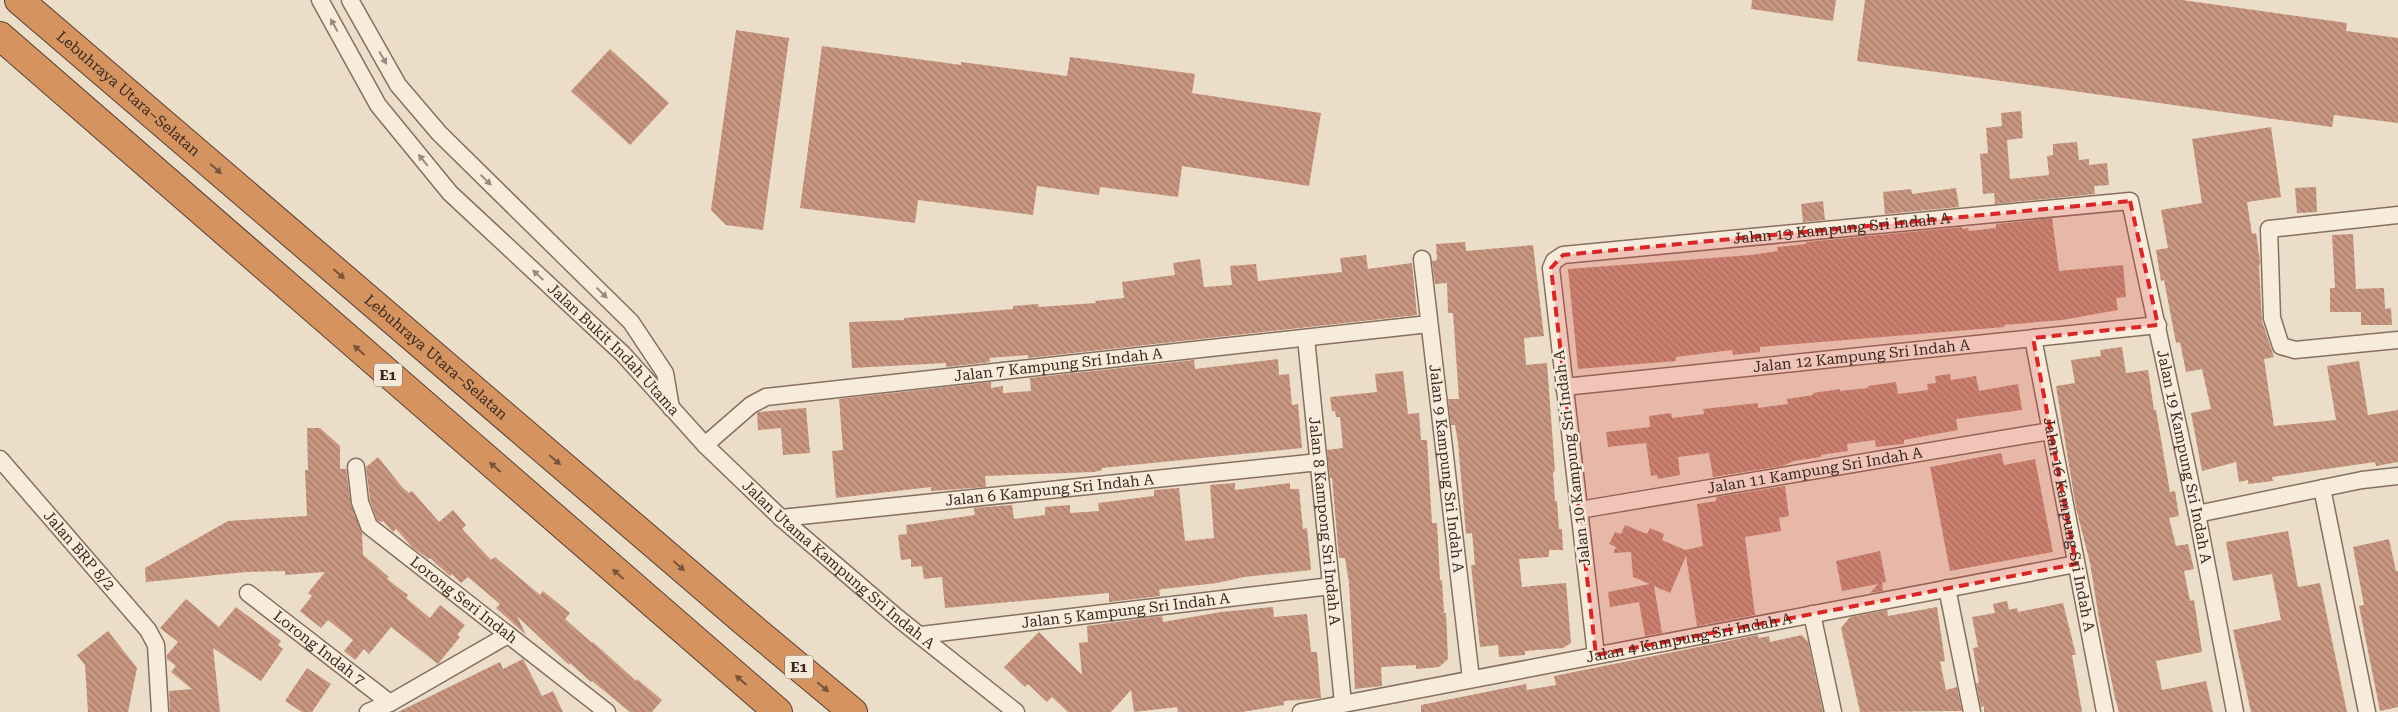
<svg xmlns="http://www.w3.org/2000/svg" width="2398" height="712" font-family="'Roboto Serif',serif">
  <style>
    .building { fill: url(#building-back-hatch) }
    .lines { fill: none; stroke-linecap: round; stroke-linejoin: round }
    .street-casing { stroke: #876f5f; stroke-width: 19 }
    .highway-casing { stroke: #563e32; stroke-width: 30 }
    .street { stroke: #f7ecdc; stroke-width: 16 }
    .highway { stroke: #d59360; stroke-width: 28 }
    .oneway { fill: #988b7e }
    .oneway2 { fill: #77543a }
    .marked { fill: #d62828; fill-opacity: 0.2; stroke: #d62828; stroke-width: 4; stroke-dasharray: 10 6; stroke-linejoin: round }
    .labels { text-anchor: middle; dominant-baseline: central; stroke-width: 5; stroke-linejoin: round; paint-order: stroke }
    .shield { fill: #f4e8d8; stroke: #716358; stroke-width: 1 }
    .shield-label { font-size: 14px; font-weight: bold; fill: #392a21 }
    .street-label { font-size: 15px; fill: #392a21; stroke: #f4e8d8 }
  </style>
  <defs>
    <pattern id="building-back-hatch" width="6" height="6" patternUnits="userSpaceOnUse" patternTransform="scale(1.25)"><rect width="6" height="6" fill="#c89681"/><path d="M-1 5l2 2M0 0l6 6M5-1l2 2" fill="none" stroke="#a37b69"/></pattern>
  </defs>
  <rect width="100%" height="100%" fill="#ecddc9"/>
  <g class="building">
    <polygon points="1752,0 1836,0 1833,21 1751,9"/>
    <polygon points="1865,0 2182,0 2347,23 2346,31 2398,38 2398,123 2334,115 2332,127 1857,61"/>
    <polygon points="736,30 789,38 763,230 726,225 711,210"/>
    <polygon points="822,46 961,65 961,62 1067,76 1070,57 1195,74 1192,93 1321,113 1309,186 1182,166 1178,197 1100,187 1099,195 1037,186 1033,215 918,200 915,223 800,208"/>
    <polygon points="610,49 669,103 630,145 571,91"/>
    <polygon points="2021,111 2023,138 2007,140 2010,179 2049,175 2047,156 2053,155 2053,144 2077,142 2079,160 2089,159 2089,165 2107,163 2109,185 2094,186 2095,194 1995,204 1994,193 1983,194 1980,154 1988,153 1986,128 2002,126 2001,113"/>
    <polygon points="2271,127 2281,197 2247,202 2252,234 2256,233 2260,262 2259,266 2262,321 2274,357 2264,359 2274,426 2336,420 2327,366 2359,361 2368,415 2398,410 2398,462 2376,466 2375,462 2340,467 2272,477 2273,481 2248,484 2248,480 2239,482 2236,462 2202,471 2191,413 2211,409 2202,369 2186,372 2180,342 2176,343 2164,280 2161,281 2156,250 2168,248 2161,210 2202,203 2192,139"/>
    <polygon points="2316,187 2317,212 2297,213 2295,188"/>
    <polygon points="1956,188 1959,207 1885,214 1883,192 1911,189 1912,194"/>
    <polygon points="1823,201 1825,220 1803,222 1801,204"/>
    <polygon points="2052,218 2059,271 2123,265 2126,297 2116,298 2118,310 2062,320 2004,325 2005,327 1760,347 1760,352 1733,355 1732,350 1676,357 1676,361 1578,369 1568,269 1751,255 1778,251 1777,247 1806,244 1806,242 1962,227 1962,229 1968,228 1969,231 1996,228 1996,224"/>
    <polygon points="2353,234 2356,289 2384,288 2385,309 2391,308 2392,325 2361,325 2361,312 2330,312 2330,288 2335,288 2332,235"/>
    <polygon points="1465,242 1466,251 1533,245 1544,336 1524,338 1526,365 1547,363 1555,471 1553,472 1555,501 1557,501 1559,529 1562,529 1563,550 1549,550 1549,557 1519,559 1522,587 1566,583 1571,643 1563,648 1525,651 1525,655 1499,657 1498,645 1480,647 1471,565 1475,565 1472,533 1466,534 1458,443 1455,425 1451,425 1448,399 1459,399 1453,313 1448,313 1447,283 1435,284 1432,261 1437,260 1436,244"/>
    <polygon points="1366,255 1368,269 1412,263 1417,315 1028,358 1028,355 989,358 990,362 946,367 946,363 852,368 849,322 904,320 904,318 1013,309 1013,306 1038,304 1039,307 1096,303 1095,301 1124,298 1122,282 1175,275 1173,263 1200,259 1204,287 1232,285 1230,266 1256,264 1258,281 1342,272 1340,258"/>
    <polygon points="2122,347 2126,373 2148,370 2154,410 2156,410 2170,492 2175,491 2179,516 2169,518 2176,546 2188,544 2194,569 2184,571 2190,601 2194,600 2202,652 2156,661 2162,690 2206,681 2213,712 2119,712 2115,698 2099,619 2090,563 2076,508 2056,386 2075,383 2071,360 2101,356 2100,350"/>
    <polygon points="1278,359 1279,375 1289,374 1292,405 1298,404 1302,448 1102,468 1102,470 1094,472 985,476 986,487 931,491 931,487 836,498 832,451 843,450 839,399 991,382 991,388 1003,386 1003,393 1031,391 1030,378 1194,360 1195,369"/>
    <polygon points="1403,371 1408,414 1419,413 1421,440 1427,440 1432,523 1437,523 1440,580 1442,580 1444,613 1446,613 1448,659 1439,667 1416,669 1416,665 1381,667 1382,686 1355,689 1349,583 1345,558 1339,558 1332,478 1330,478 1327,450 1343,448 1340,417 1336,417 1335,411 1332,411 1330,397 1377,392 1375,374"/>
    <polygon points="1950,374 1951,380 1976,376 1979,391 2018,384 2022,410 1956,419 1958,430 1904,440 1904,444 1876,447 1875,440 1847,444 1848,451 1821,455 1821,457 1794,461 1782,466 1713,477 1709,453 1678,457 1680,475 1658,479 1657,475 1651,476 1646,443 1608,447 1606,432 1650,427 1649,416 1671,413 1672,418 1704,414 1703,409 1758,403 1758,408 1788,404 1787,399 1813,395 1813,393 1840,389 1840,391 1868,388 1868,386 1896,382 1898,394 1928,390 1927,384 1936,383 1935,376"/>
    <polygon points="806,408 810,453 783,455 781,428 758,430 757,413 759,412"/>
    <polygon points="307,428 320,428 340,446 340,469 346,469 351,505 362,533 363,555 389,577 387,579 408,595 406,598 430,618 440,605 465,625 457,635 460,637 438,664 391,627 369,654 364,649 355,660 344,651 353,640 328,620 321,628 300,611 312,596 308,593 325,572 285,575 285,571 246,572 146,582 145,568 228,521 307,516 305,470 308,470"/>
    <polygon points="2001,453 2004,465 2035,459 2053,552 1950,571 1930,467"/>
    <polygon points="378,457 402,487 409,493 412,491 439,522 453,510 466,525 462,529 491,560 495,557 540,595 543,591 570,613 565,619 592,643 593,642 636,681 637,679 662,700 652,712 630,712 592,681 591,682 570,663 569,665 517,616 526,635 496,608 500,604 468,577 461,583 452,574 450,576 430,558 429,559 413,548 396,529 393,532 383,521 381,522 377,520 370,500 366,467"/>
    <polygon points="1235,483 1235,490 1290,483 1290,489 1299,489 1303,529 1307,528 1311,570 1244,577 1217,583 1163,589 1159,590 1160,596 1109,602 1109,593 945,608 942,577 924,579 922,566 911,567 911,559 901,560 898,535 907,534 906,525 975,515 974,508 1012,505 1014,519 1045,515 1045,507 1070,505 1070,513 1099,511 1098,503 1154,496 1154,490 1179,488 1185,541 1214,538 1210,485"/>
    <polygon points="1785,486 1789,516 1779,518 1781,531 1745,537 1755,615 1697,626 1686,556 1670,593 1654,586 1662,633 1645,636 1639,602 1610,607 1608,592 1650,584 1633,577 1631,552 1613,553 1616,547 1609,544 1615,532 1621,534 1625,525 1647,534 1650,528 1664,534 1662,540 1685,550 1703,546 1697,504 1716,501 1716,497"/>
    <polygon points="2288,531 2298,587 2320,583 2347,712 2251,712 2233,630 2281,620 2272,574 2233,581 2226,542"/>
    <polygon points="2389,539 2396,571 2398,571 2398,707 2380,711 2359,606 2364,605 2353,547"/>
    <polygon points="1880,551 1886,582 1882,583 1883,591 1870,593 1878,584 1842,591 1836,561"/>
    <polygon points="186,599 219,627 236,607 281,641 278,645 283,649 261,681 213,648 220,712 170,712 169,691 192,689 171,672 176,666 167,659 167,655 178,642 160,628"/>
    <polygon points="2007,601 2009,610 2017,608 2018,612 2063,603 2076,655 2072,655 2082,712 1984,712 1984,706 1981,707 1976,683 1979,683 1973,648 1978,647 1972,617 1995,613 1993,604"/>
    <polygon points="1273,607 1274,617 1307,614 1311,652 1317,652 1321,698 1284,701 1284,705 1242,712 1178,712 1177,707 1134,712 1131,690 1111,712 1068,712 1052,697 1047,702 1028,684 1025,687 1004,667 1039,632 1082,675 1079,643 1088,642 1087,626 1162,616 1163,622 1221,612"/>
    <polygon points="1937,607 1945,661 1940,662 1946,690 1957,687 1962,711 1860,712 1841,628 1850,617 1887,610 1888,616"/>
    <polygon points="108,631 137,668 128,712 88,712 85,665 77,655"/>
    <polygon points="1758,635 1759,638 1769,636 1770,642 1802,635 1808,642 1823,712 1421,712 1421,705 1526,684 1527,690 1556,685 1554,676"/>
    <polygon points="523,659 542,696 553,691 563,712 398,712 500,662 503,669"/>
    <polygon points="307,668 331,684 312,712 302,712 285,701"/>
  </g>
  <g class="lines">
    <defs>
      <g id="street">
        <path id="s1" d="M320,0L378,105L450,193L623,354L705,445L781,518L899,619L1016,712"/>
        <polyline points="350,0 398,85 439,133 631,322 665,373 671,408"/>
        <polyline points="2398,215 2269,229 2272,318 2281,346 2295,350 2398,340"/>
        <path id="s2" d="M1422,259L1471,679"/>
        <path id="s3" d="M1306,338L1343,703"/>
        <path id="s4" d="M2033,338L2105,712"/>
        <path id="s5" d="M1564,387L2158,325"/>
        <path id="s6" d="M705,445L751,405L766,397L1429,324"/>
        <path id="s7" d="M0,459L148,630L156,645L160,712"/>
        <path id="s8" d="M356,467L360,502L369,526L607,712"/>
        <polyline points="2322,488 2367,712"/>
        <path id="s9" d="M1579,510L2050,431"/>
        <polyline points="2197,514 2362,480 2398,476"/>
        <path id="s10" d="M781,518L1319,462"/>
        <polyline points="1947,588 1972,712"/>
        <path id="s11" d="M248,593L390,703"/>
        <polyline points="1812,614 1833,712"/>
        <path id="s12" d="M921,635L1331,586"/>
        <path id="s13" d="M1596,655L1551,268L1554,261L1563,255L2130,201L2197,514L2235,712"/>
        <polyline points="368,712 390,703 508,635"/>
        <path id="s14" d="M1301,712L2076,564"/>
      </g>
      <g id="highway">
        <path id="s15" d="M19,0L745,622L853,712"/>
        <polyline points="0,36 778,712"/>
      </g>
    </defs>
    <use href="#street" class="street-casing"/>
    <use href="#highway" class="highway-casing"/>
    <use href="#street" class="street"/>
    <use href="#highway" class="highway"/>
  </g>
  <defs><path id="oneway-solid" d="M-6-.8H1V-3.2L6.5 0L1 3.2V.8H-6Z" transform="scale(1.25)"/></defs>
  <g class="oneway">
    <use href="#oneway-solid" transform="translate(334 25) rotate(-119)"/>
    <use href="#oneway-solid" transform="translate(383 58) rotate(60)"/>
    <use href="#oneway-solid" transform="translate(423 160) rotate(-129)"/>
    <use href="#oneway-solid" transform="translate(486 180) rotate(44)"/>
    <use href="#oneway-solid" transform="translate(538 275) rotate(-137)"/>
    <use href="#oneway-solid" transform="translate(602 293) rotate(44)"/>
  </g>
  <g class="oneway2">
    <use href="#oneway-solid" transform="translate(216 169) rotate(41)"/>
    <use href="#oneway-solid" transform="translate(339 274) rotate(41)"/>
    <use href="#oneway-solid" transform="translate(359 350) rotate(-139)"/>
    <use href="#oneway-solid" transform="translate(555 460) rotate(41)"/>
    <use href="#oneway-solid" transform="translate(495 467) rotate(-139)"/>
    <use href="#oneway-solid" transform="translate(679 566) rotate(41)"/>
    <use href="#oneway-solid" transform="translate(618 574) rotate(-139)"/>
    <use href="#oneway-solid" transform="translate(741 680) rotate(-139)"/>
    <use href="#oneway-solid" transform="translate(823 687) rotate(40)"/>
  </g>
  <path class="marked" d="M2130,201L2158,325L2033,338L2076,564L1596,655L1551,268L1563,255Z"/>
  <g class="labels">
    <g class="shield">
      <rect x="374" y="363.5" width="28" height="23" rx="4"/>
      <rect x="785" y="655.5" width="28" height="23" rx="4"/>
    </g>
    <g class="shield-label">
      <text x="388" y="375">E1</text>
      <text x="799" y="667">E1</text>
    </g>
    <g class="street-label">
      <text stroke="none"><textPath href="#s15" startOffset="144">Lebuhraya Utara–Selatan</textPath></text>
      <text stroke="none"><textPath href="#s13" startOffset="688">Jalan 13 Kampung Sri Indah A</textPath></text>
      <text stroke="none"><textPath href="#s1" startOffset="460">Jalan Bukit Indah Utama</textPath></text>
      <text stroke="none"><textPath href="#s5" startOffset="299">Jalan 12 Kampung Sri Indah A</textPath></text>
      <text stroke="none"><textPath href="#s15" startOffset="549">Lebuhraya Utara–Selatan</textPath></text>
      <text stroke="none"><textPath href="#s6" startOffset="372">Jalan 7 Kampung Sri Indah A</textPath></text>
      <text stroke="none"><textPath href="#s13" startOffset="1239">Jalan 19 Kampung Sri Indah A</textPath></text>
      <text transform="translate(1572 458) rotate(-97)">Jalan 10 Kampung Sri Indah A</text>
      <text stroke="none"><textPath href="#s2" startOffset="211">Jalan 9 Kampung Sri Indah A</textPath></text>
      <text stroke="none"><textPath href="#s9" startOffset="239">Jalan 11 Kampung Sri Indah A</textPath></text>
      <text stroke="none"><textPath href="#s10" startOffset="270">Jalan 6 Kampung Sri Indah A</textPath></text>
      <text stroke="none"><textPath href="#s3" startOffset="184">Jalan 8 Kampong Sri Indah A</textPath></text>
      <text stroke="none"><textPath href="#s4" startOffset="190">Jalan 16 Kampung Sri Indah A</textPath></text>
      <text stroke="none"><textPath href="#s7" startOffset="121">Jalan BRP 8/2</textPath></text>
      <text stroke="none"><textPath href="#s1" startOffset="772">Jalan Utama Kampung Sri Indah A</textPath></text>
      <text stroke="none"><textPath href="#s8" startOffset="181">Lorong Seri Indah</textPath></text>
      <text stroke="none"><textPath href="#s12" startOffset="206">Jalan 5 Kampung Sri Indah A</textPath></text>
      <text stroke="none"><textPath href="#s14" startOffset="395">Jalan 4 Kampung Sri Indah A</textPath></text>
      <text stroke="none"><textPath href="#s11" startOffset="90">Lorong Indah 7</textPath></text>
    </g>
  </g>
</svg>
